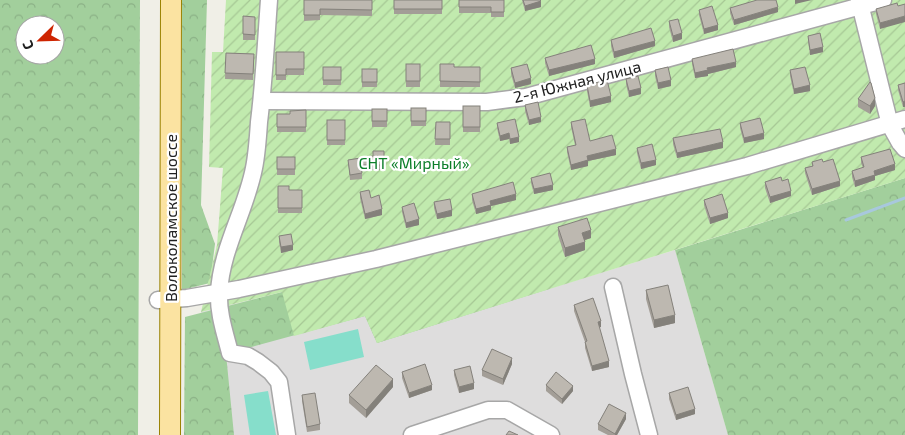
<svg xmlns="http://www.w3.org/2000/svg" width="905" height="435" font-family="'Exo 2',sans-serif">
  <style>
    .residential { fill: #dedddd }
    .forest { fill: url(#forest-crowns); fill-rule: evenodd }
    .garden { fill: url(#garden-furrows) }
    .pitch { fill: #86decb }
    .lines { fill: none; stroke-linecap: round; stroke-linejoin: round }
    .stream { stroke: #a8c8dd; stroke-width: 3 }
    .minor-casing { stroke: #a7a7a7; stroke-width: 19 }
    .major-casing { stroke: #9a8202; stroke-width: 22 }
    .minor { stroke: #fff; stroke-width: 16 }
    .major { stroke: #fbe3a1; stroke-width: 20 }
    .wall { fill: #a39e97 }
    .shaded-wall { fill: #84817b }
    .building { fill: #bdb8b0; stroke: #84817b }
    .labels { text-anchor: middle; dominant-baseline: central; stroke-width: 4.5; stroke-linejoin: round; paint-order: stroke }
    .street-label { font-size: 16px; fill: #202020; stroke: #fff }
    .park-label { font-size: 16px; fill: #0d7f2a; stroke: #fff }
  </style>
  <defs>
    <pattern id="forest-crowns" width="20" height="18" patternUnits="userSpaceOnUse" patternTransform="scale(1.25)"><rect width="20" height="18" fill="#a2cf9c"/><path d="M2 6a3 3 0 1 1 6 0M12 15a3 3 0 1 1 6 0" fill="none" stroke="#8bb186"/></pattern>
    <pattern id="garden-furrows" width="10" height="10" patternUnits="userSpaceOnUse" patternTransform="scale(1.25)"><rect width="10" height="10" fill="#c1eaae"/><path d="M-1 1l2-2M0 10L10 0M9 11l2-2" fill="none" stroke="#a6c895"/></pattern>
  </defs>
  <rect width="100%" height="100%" fill="#f0efe7"/>
  <polygon class="residential" points="675,250 728,435 219,435 201,312 282,292 366,316 377,342"/>
  <g class="forest">
    <path d="M0,0H140L138,435H0ZM25,25H55V55H25Z"/>
    <polygon points="182,0 207,0 201,205 215,244 210,283 182,290"/>
    <polygon points="905,178 905,435 728,435 675,250"/>
    <polygon points="549,289 377,343 365,316 226,354 234,435 184,435 185,317 282,292"/>
  </g>
  <polygon class="garden" points="226,0 905,0 905,178 377,343 365,316 294,336 282,292 201,312 217,245 223,168 209,167 212,52 223,52"/>
  <g class="pitch">
    <polygon points="358,329 364,357 310,370 304,342"/>
    <polygon points="268,391 276,435 250,435 244,395"/>
  </g>
  <g class="lines">
    <polyline class="stream" points="846,220 905,198"/>
    <defs>
      <g id="minor">
        <path d="M269,0C266,41 264,82 259,122C258,137 257,153 254,168C246,210 221,249 219,293C218,313 225,333 230,353L248,356L258,362L271,372L279,382L287,435"/>
        <polyline points="859,0 890,125 900,143 905,149"/>
        <polyline points="262,101 487,102 526,97 883,0"/>
        <polyline points="613,287 633,374 649,435"/>
        <polyline points="158,300 187,298 239,289 376,259 747,166 905,119"/>
        <polyline points="412,435 488,410 507,410 551,435"/>
      </g>
      <polyline id="major" points="170,435 171,0"/>
    </defs>
    <use href="#minor" class="minor-casing"/>
    <use href="#major" class="major-casing"/>
    <use href="#minor" class="minor"/>
    <use href="#major" class="major"/>
  </g>
  <g class="wall">
    <polygon points="304,0 372,0 372,16 320,15 320,20 304,21"/>
    <rect x="394" y="0" width="48" height="14"/>
    <polygon points="459,0 504,0 504,17 491,17 491,13 459,13"/>
    <polygon points="522,0 540,0 541,7 525,11"/>
    <polygon points="898,6 880,29 876,14 876,9"/>
    <polygon points="730,8 778,12 734,25 730,13"/>
    <polygon points="699,10 718,30 704,34 699,15"/>
    <polygon points="243,16 255,17 255,40 243,40"/>
    <polygon points="669,21 682,39 673,42 669,27"/>
    <polygon points="808,36 823,52 810,55 808,41"/>
    <polygon points="611,40 655,46 614,58 611,46"/>
    <polygon points="276,52 304,52 304,75 286,75 286,80 276,80"/>
    <polygon points="226,53 254,54 253,80 225,79"/>
    <polygon points="545,58 595,64 549,76 545,63"/>
    <polygon points="692,59 736,67 708,74 708,76 695,78 692,64"/>
    <rect x="406" y="64" width="14" height="23"/>
    <polygon points="440,64 454,67 480,67 480,87 440,87"/>
    <rect x="323" y="67" width="18" height="18"/>
    <polygon points="511,68 531,84 515,88 511,74"/>
    <rect x="362" y="69" width="15" height="18"/>
    <polygon points="655,70 671,86 658,89 655,76"/>
    <polygon points="790,70 810,91 794,94 790,76"/>
    <polygon points="626,79 641,94 629,97 626,84"/>
    <polygon points="905,83 905,107 903,107 898,90 898,85"/>
    <polygon points="587,85 611,102 590,107 587,91"/>
    <polygon points="858,99 875,106 870,114 858,107"/>
    <polygon points="525,105 541,122 529,125 525,111"/>
    <rect x="463" y="106" width="17" height="26"/>
    <rect x="411" y="108" width="15" height="18"/>
    <rect x="372" y="109" width="15" height="18"/>
    <polygon points="306,110 306,132 277,132 277,114 290,114"/>
    <rect x="327" y="120" width="18" height="25"/>
    <polygon points="436,122 450,122 450,145 435,145"/>
    <polygon points="571,122 590,141 616,155 588,161 588,166 571,170 567,152 567,147 575,145 571,127"/>
    <polygon points="497,123 519,142 510,144 509,139 500,141 497,128"/>
    <polygon points="740,123 764,139 744,143 740,128"/>
    <polygon points="673,138 723,148 677,158 673,144"/>
    <polygon points="637,148 656,165 641,169 637,153"/>
    <polygon points="384,151 384,170 362,170 362,179 350,180 348,160 373,156"/>
    <rect x="277" y="157" width="18" height="18"/>
    <polygon points="861,157 895,170 875,176 875,180 855,187 852,177 852,171 863,168 861,163"/>
    <polygon points="812,162 823,162 840,186 812,195 805,173 805,168 812,166"/>
    <polygon points="531,178 553,190 534,194 531,183"/>
    <polygon points="782,181 791,196 770,203 765,188 765,182"/>
    <polygon points="278,186 289,190 302,190 302,213 278,213"/>
    <polygon points="360,192 371,198 382,215 365,219 360,198"/>
    <polygon points="472,194 516,200 491,206 491,210 476,214 472,200"/>
    <polygon points="704,200 728,218 710,224 704,205"/>
    <polygon points="434,202 452,216 437,219 434,208"/>
    <polygon points="402,207 419,225 406,228 402,212"/>
    <polygon points="558,227 591,238 584,240 585,250 565,257 558,235"/>
    <polygon points="279,236 293,250 281,253 279,242"/>
    <polygon points="646,290 675,323 654,328 646,299"/>
    <polygon points="574,305 601,327 599,327 609,367 592,371 585,348 585,342 574,311"/>
    <polygon points="512,364 503,385 482,376 482,370"/>
    <polygon points="454,370 474,389 459,393 454,375"/>
    <polygon points="402,372 432,390 409,398 402,378"/>
    <polygon points="546,385 573,391 562,404 546,391"/>
    <polygon points="393,387 366,418 349,403 349,395"/>
    <polygon points="669,393 695,414 676,420 669,399"/>
    <polygon points="302,395 320,424 320,430 307,432 302,401"/>
    <polygon points="626,419 617,435 608,435 598,430 598,424"/>
  </g>
  <g class="shaded-wall">
    <polygon points="795,0 812,0 795,4"/>
    <polygon points="541,1 541,7 525,11 525,6"/>
    <polygon points="778,7 778,12 734,25 734,20"/>
    <polygon points="905,16 905,22 880,29 880,23"/>
    <polygon points="718,25 718,30 704,34 704,29"/>
    <polygon points="682,33 682,39 673,42 673,36"/>
    <polygon points="655,41 655,46 614,58 614,52"/>
    <polygon points="823,47 823,52 810,55 810,50"/>
    <polygon points="595,59 595,64 549,76 549,70"/>
    <polygon points="736,62 736,67 708,74 708,76 695,78 695,73 707,68"/>
    <polygon points="531,78 531,84 515,88 515,83"/>
    <polygon points="671,80 671,86 658,89 658,83"/>
    <polygon points="810,85 810,91 794,94 794,89"/>
    <polygon points="641,88 641,94 629,97 629,91"/>
    <polygon points="611,96 611,102 590,107 590,101"/>
    <polygon points="875,98 875,106 870,114 870,106"/>
    <polygon points="905,101 905,107 903,107 903,102"/>
    <polygon points="541,117 541,122 529,125 529,120"/>
    <polygon points="509,133 509,139 500,141 500,136"/>
    <polygon points="764,133 764,139 744,143 744,138"/>
    <polygon points="519,137 519,142 510,144 510,139"/>
    <polygon points="723,142 723,148 677,158 677,153"/>
    <polygon points="616,149 616,155 588,161 588,166 571,170 571,165 587,156"/>
    <polygon points="656,160 656,165 641,169 641,163"/>
    <polygon points="895,164 895,170 875,176 875,180 855,187 855,181 874,171"/>
    <polygon points="840,181 840,186 812,195 812,189"/>
    <polygon points="553,185 553,190 534,194 534,189"/>
    <polygon points="791,191 791,196 770,203 770,197"/>
    <polygon points="516,194 516,200 491,206 491,210 476,214 476,209 490,201"/>
    <polygon points="382,209 382,215 365,219 365,214"/>
    <polygon points="452,210 452,216 437,219 437,214"/>
    <polygon points="728,213 728,218 710,224 710,218"/>
    <polygon points="419,219 419,225 406,228 406,223"/>
    <polygon points="591,230 591,238 582,241 582,233"/>
    <polygon points="585,242 585,250 565,257 565,248"/>
    <polygon points="293,245 293,250 281,253 281,247"/>
    <polygon points="675,315 675,323 654,328 654,320"/>
    <polygon points="601,321 601,327 598,328 598,322"/>
    <polygon points="512,358 512,364 503,385 503,379"/>
    <polygon points="609,361 609,367 592,371 592,366"/>
    <polygon points="393,379 393,387 366,418 366,410"/>
    <polygon points="474,383 474,389 459,393 459,387"/>
    <polygon points="432,385 432,390 409,398 409,393"/>
    <polygon points="573,386 573,391 562,404 562,399"/>
    <polygon points="695,409 695,414 676,420 676,415"/>
    <polygon points="626,413 626,419 617,435 615,435 615,434"/>
  </g>
  <g class="building">
    <polygon points="304,0 372,0 372,10 320,9 320,15 304,15"/>
    <rect x="394" y="0" width="48" height="9"/>
    <polygon points="459,0 504,0 504,12 491,12 491,7 459,7"/>
    <polygon points="523,0 540,0 541,1 525,6"/>
    <polygon points="757,0 776,0 778,7 734,20 730,8"/>
    <polygon points="897,3 898,6 905,4 905,16 880,23 876,9"/>
    <polygon points="712,6 718,25 704,29 699,10"/>
    <polygon points="243,16 255,17 255,35 243,34"/>
    <polygon points="678,19 682,33 673,36 669,21"/>
    <polygon points="651,28 655,41 614,52 611,40"/>
    <polygon points="820,33 823,47 810,50 808,36"/>
    <polygon points="591,45 595,59 549,70 545,58"/>
    <polygon points="733,49 736,62 707,68 708,70 695,73 692,59"/>
    <polygon points="276,52 304,52 304,69 286,69 286,75 276,75"/>
    <polygon points="226,53 254,54 253,74 225,73"/>
    <rect x="406" y="64" width="14" height="17"/>
    <polygon points="440,64 454,64 454,67 480,67 480,82 440,81"/>
    <polygon points="527,64 531,78 515,83 511,68"/>
    <rect x="323" y="67" width="18" height="13"/>
    <polygon points="668,67 671,80 658,83 655,70"/>
    <polygon points="805,67 810,85 794,89 790,70"/>
    <rect x="362" y="69" width="15" height="13"/>
    <polygon points="638,76 641,88 629,91 626,79"/>
    <polygon points="607,80 611,96 590,101 587,85"/>
    <polygon points="870,82 871,83 875,98 870,106 858,99"/>
    <polygon points="905,83 905,101 903,102 898,85"/>
    <polygon points="538,102 541,117 529,120 525,105"/>
    <rect x="463" y="106" width="17" height="21"/>
    <rect x="411" y="108" width="15" height="13"/>
    <rect x="372" y="109" width="15" height="12"/>
    <polygon points="306,110 306,127 277,127 277,114 290,114 290,111"/>
    <polygon points="760,118 764,133 744,138 740,123"/>
    <polygon points="515,119 519,137 510,139 509,133 500,136 497,123"/>
    <polygon points="585,119 590,141 612,135 616,149 587,156 588,160 571,165 567,147 576,145 571,122"/>
    <rect x="327" y="120" width="18" height="20"/>
    <polygon points="436,122 450,122 450,139 435,139"/>
    <polygon points="720,129 723,142 677,153 673,138"/>
    <polygon points="652,144 656,160 641,163 637,148"/>
    <polygon points="890,149 895,164 874,171 875,175 855,181 852,171 864,167 861,157"/>
    <polygon points="373,151 384,151 384,165 361,165 362,173 350,175 348,160 373,156"/>
    <rect x="277" y="157" width="18" height="12"/>
    <polygon points="822,159 823,162 833,159 840,181 812,189 805,168 813,166 812,162"/>
    <polygon points="550,173 553,185 534,189 531,178"/>
    <polygon points="781,177 782,181 788,179 791,191 770,197 765,182"/>
    <polygon points="513,182 516,194 490,201 491,205 476,209 472,194"/>
    <polygon points="278,186 289,186 289,190 302,190 302,208 278,208"/>
    <polygon points="369,190 371,198 379,195 382,209 365,214 360,192"/>
    <polygon points="722,194 728,213 710,218 704,200"/>
    <polygon points="450,199 452,210 437,214 434,202"/>
    <polygon points="414,203 419,219 406,223 402,207"/>
    <polygon points="587,218 591,230 582,233 585,242 565,248 558,227"/>
    <polygon points="291,234 293,245 281,247 279,236"/>
    <polygon points="668,285 675,315 654,320 646,290"/>
    <polygon points="593,298 601,321 598,322 609,361 592,366 585,342 587,341 574,305"/>
    <polygon points="492,349 512,358 503,379 482,370"/>
    <polygon points="425,364 432,385 409,393 402,372"/>
    <polygon points="376,365 393,379 366,410 349,395"/>
    <polygon points="470,366 474,383 459,387 454,370"/>
    <polygon points="556,372 573,386 562,399 546,385"/>
    <polygon points="688,387 695,409 676,415 669,393"/>
    <polygon points="315,393 320,424 307,427 302,395"/>
    <polygon points="609,404 626,413 615,434 598,424"/>
    <polygon points="509,431 518,435 506,435"/>
  </g>
  <g class="labels">
    <g class="street-label">
      <text transform="translate(577 81) rotate(-14)">2-я Южная улица</text>
      <text transform="translate(170 218) rotate(-90)">Волоколамское шоссе</text>
    </g>
    <g class="park-label">
      <text x="414" y="162">СНТ «Мирный»</text>
    </g>
  </g>
  <g transform="translate(40 40) rotate(247)"><circle r="24" fill="#ffffff" stroke="#a6a6a6"/>
  <path d="M0-4L9 19L0 12L-9 19Z" fill="#ce2502"/>
  <text y="-8" font-size="14" font-weight="bold" text-anchor="middle" fill="#202020">С</text>
  </g>
</svg>
